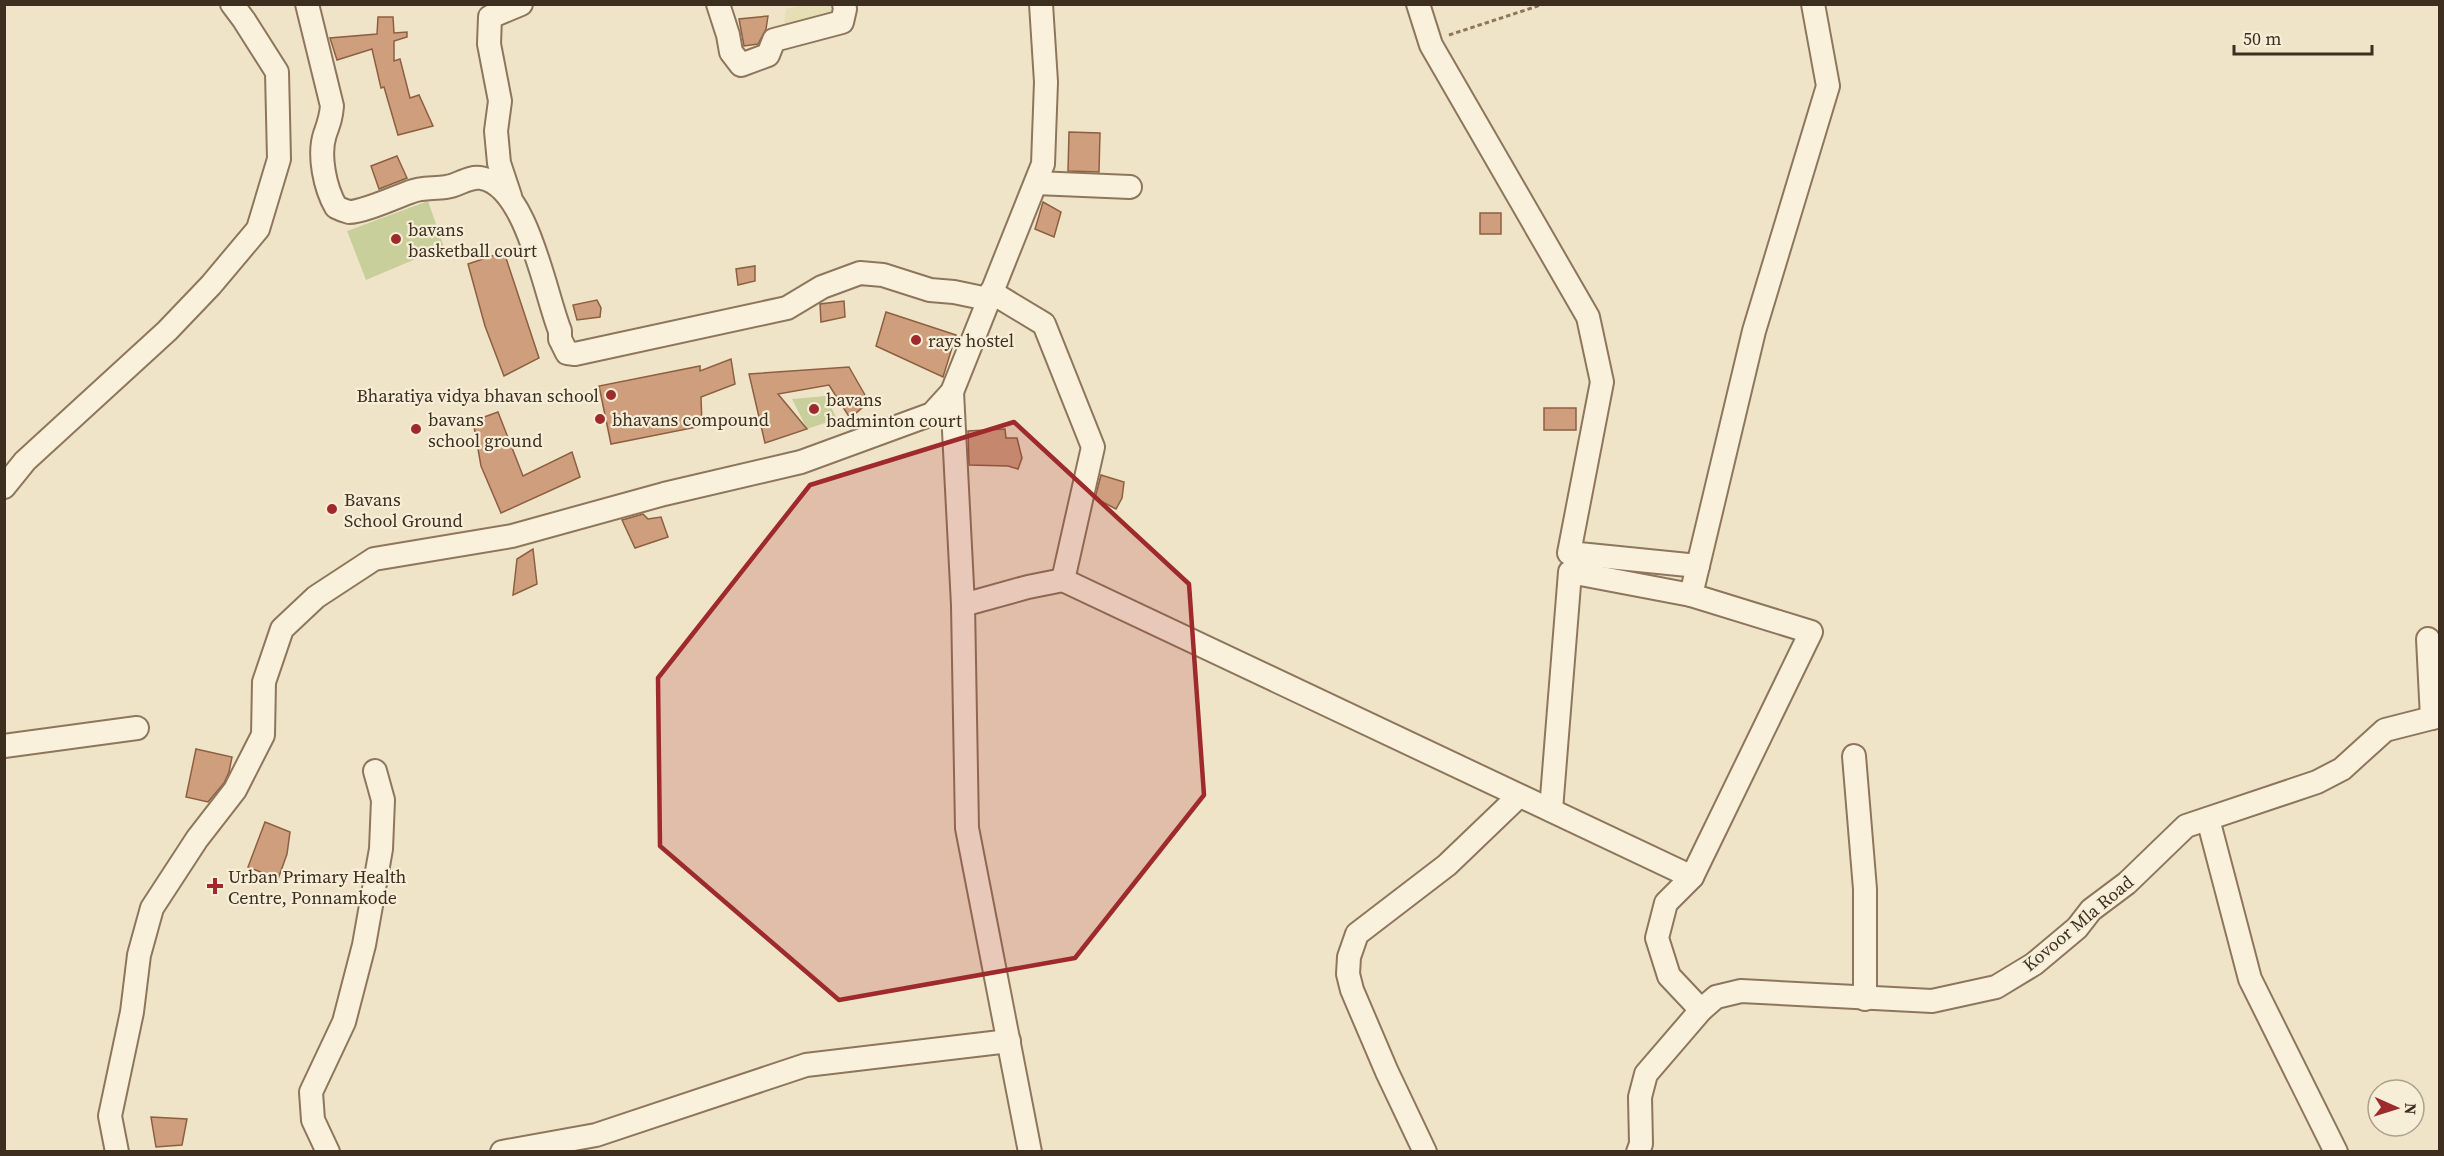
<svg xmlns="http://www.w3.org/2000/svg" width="2444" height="1156" font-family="'Source Serif 4',serif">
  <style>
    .farmland { fill: #e6deb5 }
    .green { fill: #c9cf9b }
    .building { fill: #cf9f7d; stroke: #8d5f41; stroke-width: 1.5 }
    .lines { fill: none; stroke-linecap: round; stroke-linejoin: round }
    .minor-casing { stroke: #8d765c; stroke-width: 26 }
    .path { stroke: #8d765c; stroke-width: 3; stroke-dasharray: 4.5 3; stroke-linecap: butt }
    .minor { stroke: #faf1dc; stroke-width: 22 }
    .marked { fill: #9e2a2b; fill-opacity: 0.2; stroke: #9e2a2b; stroke-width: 4.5; stroke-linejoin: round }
    .poi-dot { fill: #9e2a2b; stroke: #f7eed8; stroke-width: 2 }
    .labels { text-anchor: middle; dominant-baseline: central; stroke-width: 4.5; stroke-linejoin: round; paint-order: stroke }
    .poi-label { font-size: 18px; fill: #3d2e20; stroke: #f7eed8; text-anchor: start }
    .street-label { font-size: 18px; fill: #3d2e20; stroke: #f7eed8 }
  </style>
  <rect width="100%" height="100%" fill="#f0e4c8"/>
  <polygon class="farmland" points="804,5 836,5 833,19 791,26 784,22 786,9"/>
  <g class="green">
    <polygon points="428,201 444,247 366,280 347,231"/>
    <polygon points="826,396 837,419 807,429 792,399"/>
  </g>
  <g class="building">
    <polygon points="768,16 766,29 758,44 744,46 739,19"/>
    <polygon points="378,17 393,17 394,33 407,32 407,37 394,41 394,61 400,59 410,98 419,95 433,126 398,135 384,87 381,88 372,49 337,60 330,38 377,34"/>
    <polygon points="1069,132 1100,133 1099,172 1068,171"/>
    <polygon points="397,156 407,178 379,189 371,166"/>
    <polygon points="1043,202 1061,212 1054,237 1035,229"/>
    <rect x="1480" y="213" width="21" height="21"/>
    <polygon points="504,252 539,358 504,376 485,326 468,264"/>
    <polygon points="755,266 755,281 738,285 736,269"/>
    <polygon points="597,300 601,308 600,317 577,320 573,305"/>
    <polygon points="844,301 845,317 821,322 820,304"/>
    <polygon points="886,312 956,335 943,377 876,346"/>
    <polygon points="731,359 735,384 701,397 702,426 611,444 599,386 700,366 700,371"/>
    <polygon points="849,367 869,402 850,418 829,385 778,394 807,429 765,443 749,374"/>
    <rect x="1544" y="408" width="32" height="22"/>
    <polygon points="498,412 523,476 572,452 580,477 501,513 481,466 473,421"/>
    <polygon points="1005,429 1006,438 1017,438 1022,458 1018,469 1008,466 969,465 968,431"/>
    <polygon points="1101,475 1124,482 1122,498 1116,509 1095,498"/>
    <polygon points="643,514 648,519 661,517 668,537 635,548 622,520"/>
    <polygon points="533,549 537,584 513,595 517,559"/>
    <polygon points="196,749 232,757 229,772 224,783 208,802 186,797"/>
    <polygon points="265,822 290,832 287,854 278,879 248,867"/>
    <polygon points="151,1117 187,1119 182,1145 156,1147"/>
  </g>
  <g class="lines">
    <defs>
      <g id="minor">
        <path d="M307,4L332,106C331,118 329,123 325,134C318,155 325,188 336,207C340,209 345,211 349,212C363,212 396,197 410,192C422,187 433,189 446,187C458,186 468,176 481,178C527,185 545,294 560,331V339L567,353L575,354L787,308L822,287L860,273L883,275L930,290L954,292L978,297L986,303"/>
        <polyline points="718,4 728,35 731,52 741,65 768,55 774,40 842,22 845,9 844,4"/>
        <polyline points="1418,4 1431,45 1588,317 1602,382 1569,553 1698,566"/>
        <polyline points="1036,183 1130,187"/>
        <polyline points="510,196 499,163 496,131 500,101 489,44 490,17 521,4"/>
        <polyline points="991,292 1044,324 1093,447 1063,580 1692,877 1811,632 1691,595 1754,331 1828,86 1813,4"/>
        <polyline points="952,392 963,605"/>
        <polyline points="4,487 25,461 167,331 211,285 258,229 279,159 277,72 244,20 232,4"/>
        <polyline points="2428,639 2432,718"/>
        <polyline points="4,746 137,728"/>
        <polyline points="1854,756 1865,889 1865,999"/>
        <polyline points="1551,810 1570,572 1691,595"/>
        <polyline points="2208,819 2250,979 2336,1152"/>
        <polyline points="1692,877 1666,903 1657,938 1669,976 1701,1010"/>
        <polyline points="117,1152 110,1116 132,1012 139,955 152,908 197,839 235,790 263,735 264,682 282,629 316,597 374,559 512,536 664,494 801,462 932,414 952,392 1043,164 1046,82 1041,4"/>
        <polyline points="328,1152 313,1120 311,1092 344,1022 364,945 381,849 383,800 375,771"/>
        <polyline points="502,1152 596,1135 806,1065 1009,1041"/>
        <polyline points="1030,1152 967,828 963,605 1028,587 1063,580"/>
        <polyline points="1425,1152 1387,1072 1352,990 1348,974 1349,957 1357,934 1447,865 1519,796"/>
        <polyline points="1638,1152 1641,1144 1640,1097 1646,1074 1701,1010 1716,997 1741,991 1932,1001 1996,987 2034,964 2077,928 2091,910 2127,883 2186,826 2317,782 2342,769 2385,730 2440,716"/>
      </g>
    </defs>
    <use href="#minor" class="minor-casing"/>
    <polyline class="path" points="1449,35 1544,4"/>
    <use href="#minor" class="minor"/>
  </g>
  <path class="marked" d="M1014,422L1189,584L1204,795L1075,958L839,1000L660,846L658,678L810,485Z"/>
  <g class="poi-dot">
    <circle cx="396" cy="239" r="6"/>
    <circle cx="916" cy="340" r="6"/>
    <circle cx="611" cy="395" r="6"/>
    <circle cx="814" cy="409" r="6"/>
    <circle cx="600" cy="419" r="6"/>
    <circle cx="416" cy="429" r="6"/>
    <circle cx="332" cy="509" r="6"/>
    <path d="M212 877h6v6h6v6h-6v6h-6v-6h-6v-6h6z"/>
  </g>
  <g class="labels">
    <g class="poi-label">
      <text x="408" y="229">bavans<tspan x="408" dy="21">basketball court</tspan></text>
      <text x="928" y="340">rays hostel</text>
      <text x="599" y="395" text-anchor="end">Bharatiya vidya bhavan school</text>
      <text x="826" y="399">bavans<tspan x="826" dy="21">badminton court</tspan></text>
      <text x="428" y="419">bavans<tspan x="428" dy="21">school ground</tspan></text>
      <text x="612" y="419">bhavans compound</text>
      <text x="344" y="499">Bavans<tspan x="344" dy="21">School Ground</tspan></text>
      <text x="228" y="876">Urban Primary Health<tspan x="228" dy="21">Centre, Ponnamkode</tspan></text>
    </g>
    <g class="street-label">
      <text transform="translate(2078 923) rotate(-40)">Kovoor Mla Road</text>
    </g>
  </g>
  <rect width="2444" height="1156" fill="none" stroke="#3d2e20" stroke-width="12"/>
  <g transform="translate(2396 1108) rotate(93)"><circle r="28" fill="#f7eed8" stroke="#ada18e" stroke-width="1.5"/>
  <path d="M0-4.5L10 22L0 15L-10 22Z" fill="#9e2a2b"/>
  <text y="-9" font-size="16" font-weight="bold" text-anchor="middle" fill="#3d2e20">N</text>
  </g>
  <path d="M2234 45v9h138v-9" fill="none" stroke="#3d2e20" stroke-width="3"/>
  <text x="2243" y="45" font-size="18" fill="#3d2e20" stroke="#f7eed8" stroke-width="4.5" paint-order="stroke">50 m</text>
</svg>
